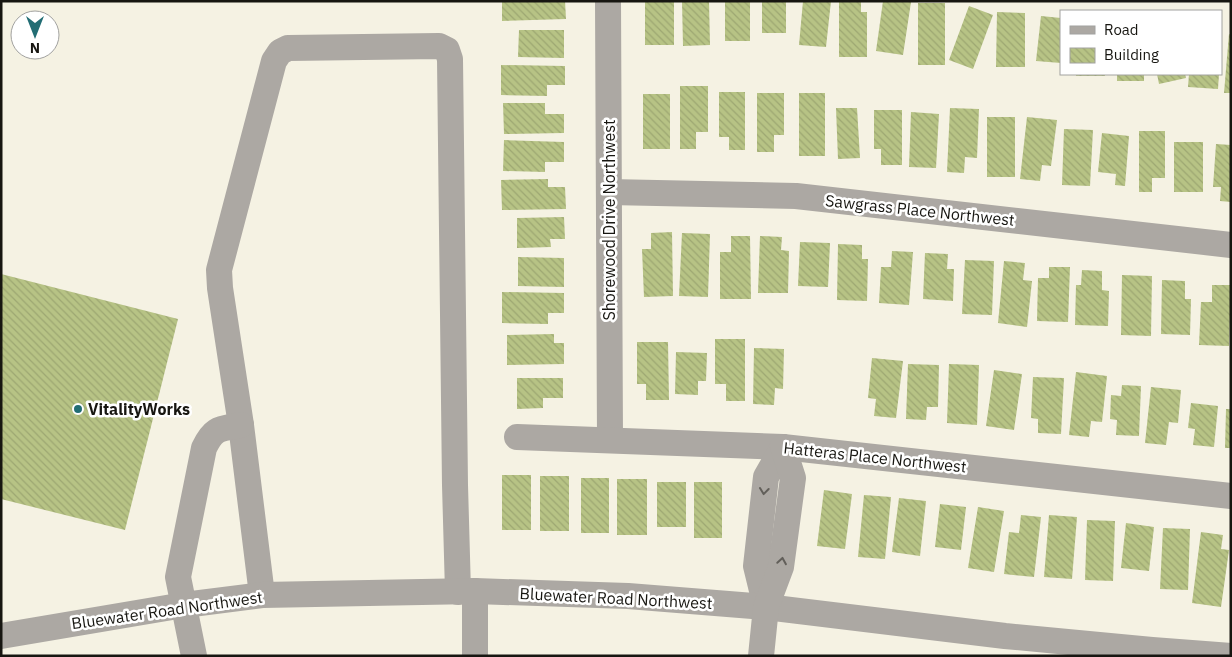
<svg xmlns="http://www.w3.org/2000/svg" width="1232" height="657" font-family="'IBM Plex Sans',sans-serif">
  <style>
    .building { fill: url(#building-back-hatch) }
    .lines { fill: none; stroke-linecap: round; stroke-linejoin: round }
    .minor { stroke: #aca8a3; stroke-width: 26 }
    .oneway { stroke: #625f5a }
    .poi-dot { fill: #226d74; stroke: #fff; stroke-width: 2 }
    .labels { text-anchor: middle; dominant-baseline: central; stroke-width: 5; stroke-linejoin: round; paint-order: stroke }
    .street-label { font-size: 16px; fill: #171611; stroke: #fff }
    .poi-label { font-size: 16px; font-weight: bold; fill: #171611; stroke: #fff; text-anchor: start }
  </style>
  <defs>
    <pattern id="building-back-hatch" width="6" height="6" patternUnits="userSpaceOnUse" patternTransform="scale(1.25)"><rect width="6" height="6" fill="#b7c385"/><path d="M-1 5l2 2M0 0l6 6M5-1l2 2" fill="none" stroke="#9da772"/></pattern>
  </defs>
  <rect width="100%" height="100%" fill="#f5f2e3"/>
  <g class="building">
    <polygon points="502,1 565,1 566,19 502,21"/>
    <rect x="645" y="1" width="29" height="44"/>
    <polygon points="682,1 709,1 710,45 683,46"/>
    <rect x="725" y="1" width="25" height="40"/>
    <rect x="762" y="1" width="24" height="32"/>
    <polygon points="803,1 831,1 826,47 799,45"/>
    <polygon points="839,1 861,1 861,12 867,12 867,57 839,57"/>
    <polygon points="883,1 911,2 903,55 876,51"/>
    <rect x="918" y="3" width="27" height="62"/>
    <polygon points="969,6 993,15 973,69 949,60"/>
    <polygon points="997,12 1025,13 1025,67 996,67"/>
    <polygon points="1041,16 1061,18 1061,63 1036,61"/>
    <polygon points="519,30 564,30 564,58 518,57"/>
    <polygon points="1229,34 1231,35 1231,93 1224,93"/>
    <polygon points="501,65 565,66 565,85 547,85 547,96 501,95"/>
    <rect x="1076" y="74" width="29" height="2"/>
    <rect x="1117" y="74" width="27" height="7"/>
    <polygon points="1157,74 1185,74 1186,78 1159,84"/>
    <polygon points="1189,74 1219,74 1218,89 1188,87"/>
    <polygon points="680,86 708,86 708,132 696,132 696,149 680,149"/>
    <polygon points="719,92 745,92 745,150 729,150 729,137 719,137"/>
    <polygon points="757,93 784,93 784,135 774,135 774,152 757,152"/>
    <rect x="799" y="93" width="26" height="63"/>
    <rect x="643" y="94" width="27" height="55"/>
    <polygon points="503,103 545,103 545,114 564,114 564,133 504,134"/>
    <polygon points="836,108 857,108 860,158 838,159"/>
    <polygon points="950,108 979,109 977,158 965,157 964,173 947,172"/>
    <polygon points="874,110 902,110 902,165 881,165 881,149 874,149"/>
    <polygon points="911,112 939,114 936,168 909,167"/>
    <rect x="987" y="117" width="28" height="60"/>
    <polygon points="1027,117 1057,120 1051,166 1042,165 1040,181 1020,179"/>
    <polygon points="1064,129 1093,130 1090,186 1062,185"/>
    <polygon points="1139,131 1165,131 1165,178 1152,178 1152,192 1139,192"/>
    <polygon points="1102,133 1129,136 1125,186 1115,185 1116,174 1098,172"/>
    <polygon points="504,140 564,142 564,162 545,162 545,172 503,171"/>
    <rect x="1174" y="142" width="29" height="50"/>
    <polygon points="1216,144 1231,145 1231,202 1220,201 1221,187 1213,187"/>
    <polygon points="548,179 548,187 565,187 566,209 502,210 501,180"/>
    <polygon points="564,217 565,239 550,239 551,247 517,248 517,218"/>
    <polygon points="672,232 673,296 644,297 642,249 651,249 651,233"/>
    <polygon points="682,233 710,234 708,297 679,296"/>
    <polygon points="731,236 750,236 751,299 720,299 720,252 731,252"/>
    <polygon points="760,236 782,237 781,250 789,251 788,293 758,293"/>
    <polygon points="800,242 830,243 828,287 798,286"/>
    <polygon points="838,244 862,245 862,259 868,259 867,301 837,300"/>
    <polygon points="892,251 913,252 909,305 879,303 881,267 891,267"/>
    <polygon points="925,253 948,254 947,269 954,269 953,301 923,299"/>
    <polygon points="518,257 564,258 564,287 518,286"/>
    <polygon points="965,260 994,261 992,315 962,314"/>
    <polygon points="1004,261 1025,263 1023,280 1032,281 1027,327 998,323"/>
    <polygon points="1049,267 1070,267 1068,322 1037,321 1038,278 1049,278"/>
    <polygon points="1082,270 1102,271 1102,290 1109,291 1108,326 1075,325 1076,285 1081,285"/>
    <polygon points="1,274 178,319 125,530 1,499"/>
    <polygon points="1122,275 1152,276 1151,336 1121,335"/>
    <polygon points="1162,280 1185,281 1185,299 1191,299 1190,335 1161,334"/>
    <polygon points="1212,285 1231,285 1229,346 1199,345 1201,302 1212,302"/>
    <polygon points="502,292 564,293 564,313 548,313 548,324 502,323"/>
    <polygon points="554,334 554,343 564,343 564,364 507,365 507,335"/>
    <polygon points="715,339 745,339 745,401 726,401 726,384 715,384"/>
    <polygon points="637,342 668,342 669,400 646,400 646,384 637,384"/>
    <polygon points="754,348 784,349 783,389 775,388 774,405 753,404"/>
    <polygon points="676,352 707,353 706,381 698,381 698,395 675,394"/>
    <polygon points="872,358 903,361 896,418 874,416 876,399 868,398"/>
    <polygon points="908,364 939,365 938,407 927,407 926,420 906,419"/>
    <polygon points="949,364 979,365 977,425 947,423"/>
    <polygon points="994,370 1022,374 1014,430 986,426"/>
    <polygon points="1076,372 1107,376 1102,422 1091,421 1089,437 1069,435"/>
    <polygon points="1033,377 1064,378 1061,434 1038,433 1038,419 1031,418"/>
    <polygon points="517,378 563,378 563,398 543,398 543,408 517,409"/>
    <polygon points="1122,385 1141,386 1139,436 1116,435 1117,420 1110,419 1111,395 1121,396"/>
    <polygon points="1151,387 1181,390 1178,423 1169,422 1166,445 1145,443"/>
    <polygon points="1191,403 1218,406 1214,447 1193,445 1195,429 1188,428"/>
    <polygon points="1226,409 1231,409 1231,448 1225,448"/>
    <rect x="502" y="475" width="29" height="55"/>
    <rect x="540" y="476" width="29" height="55"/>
    <rect x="581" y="478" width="28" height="55"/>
    <rect x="617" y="479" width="30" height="56"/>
    <rect x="657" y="482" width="29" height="45"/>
    <rect x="694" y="482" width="28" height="56"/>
    <polygon points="824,490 852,494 845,549 817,546"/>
    <polygon points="864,495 891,497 885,559 858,557"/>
    <polygon points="899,498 926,501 920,556 892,552"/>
    <polygon points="940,504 966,507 961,550 935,547"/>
    <polygon points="978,507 1004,511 994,572 968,568"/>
    <polygon points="1021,515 1041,517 1034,577 1004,574 1009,532 1019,533"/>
    <polygon points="1049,515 1077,517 1072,579 1044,577"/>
    <polygon points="1087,520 1115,521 1113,581 1085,580"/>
    <polygon points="1126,523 1154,527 1149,571 1121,568"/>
    <polygon points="1163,528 1190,529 1188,590 1160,589"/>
    <polygon points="1201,532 1223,535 1221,549 1229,550 1221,607 1192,603"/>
  </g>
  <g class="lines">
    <g class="minor">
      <polyline points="608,1 610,440"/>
      <polyline points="609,192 796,196 1231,245"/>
      <polyline points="517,437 783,447 1231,496"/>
      <polyline points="475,591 475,656"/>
      <polyline points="262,595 241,425 220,288 219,270 274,61 280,52 288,48 439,46 447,50 450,59 455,485 458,592"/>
      <polyline points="766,607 756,566 766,477 783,447"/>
      <polyline points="1,636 184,605 262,595 475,591 628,596 766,607 1005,636 1152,650 1231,656"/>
      <path d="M194,656L178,577L204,448C214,427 220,429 241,425"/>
      <polyline points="761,656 766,607 781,567 793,478 783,447"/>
    </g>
  </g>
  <defs><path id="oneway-chevron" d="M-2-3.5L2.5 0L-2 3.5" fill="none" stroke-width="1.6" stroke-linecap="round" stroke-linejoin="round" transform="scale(1.25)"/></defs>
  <g class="oneway">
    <use href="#oneway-chevron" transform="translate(764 491) rotate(97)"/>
    <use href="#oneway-chevron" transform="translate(782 561) rotate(-81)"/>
  </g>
  <circle class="poi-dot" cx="78" cy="409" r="5"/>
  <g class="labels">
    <g class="street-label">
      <text transform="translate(920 210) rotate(6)">Sawgrass Place Northwest</text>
      <text transform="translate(609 220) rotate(-90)">Shorewood Drive Northwest</text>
      <text transform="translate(875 457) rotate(6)">Hatteras Place Northwest</text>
      <text transform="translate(616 598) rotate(3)">Bluewater Road Northwest</text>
      <text transform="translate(167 610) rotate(-8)">Bluewater Road Northwest</text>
    </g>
    <g class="poi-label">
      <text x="88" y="409">VitalityWorks</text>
    </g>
  </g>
  <rect width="1232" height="657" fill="none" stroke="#171611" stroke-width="5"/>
  <rect x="1060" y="10" width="162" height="65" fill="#ffffff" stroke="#a2a2a0"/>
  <rect x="1070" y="26" width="25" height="8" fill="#aca8a3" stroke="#a2a2a0"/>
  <text x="1104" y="35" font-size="15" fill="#171611">Road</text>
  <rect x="1070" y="48" width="25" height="15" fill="url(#building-back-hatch)" stroke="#a2a2a0"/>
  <text x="1104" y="60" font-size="15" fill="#171611">Building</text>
  <g transform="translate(35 35) rotate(180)"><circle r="24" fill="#ffffff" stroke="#a2a2a0"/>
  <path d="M0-4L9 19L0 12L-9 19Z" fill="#226d74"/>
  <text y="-8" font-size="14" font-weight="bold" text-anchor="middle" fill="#171611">N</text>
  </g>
</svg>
